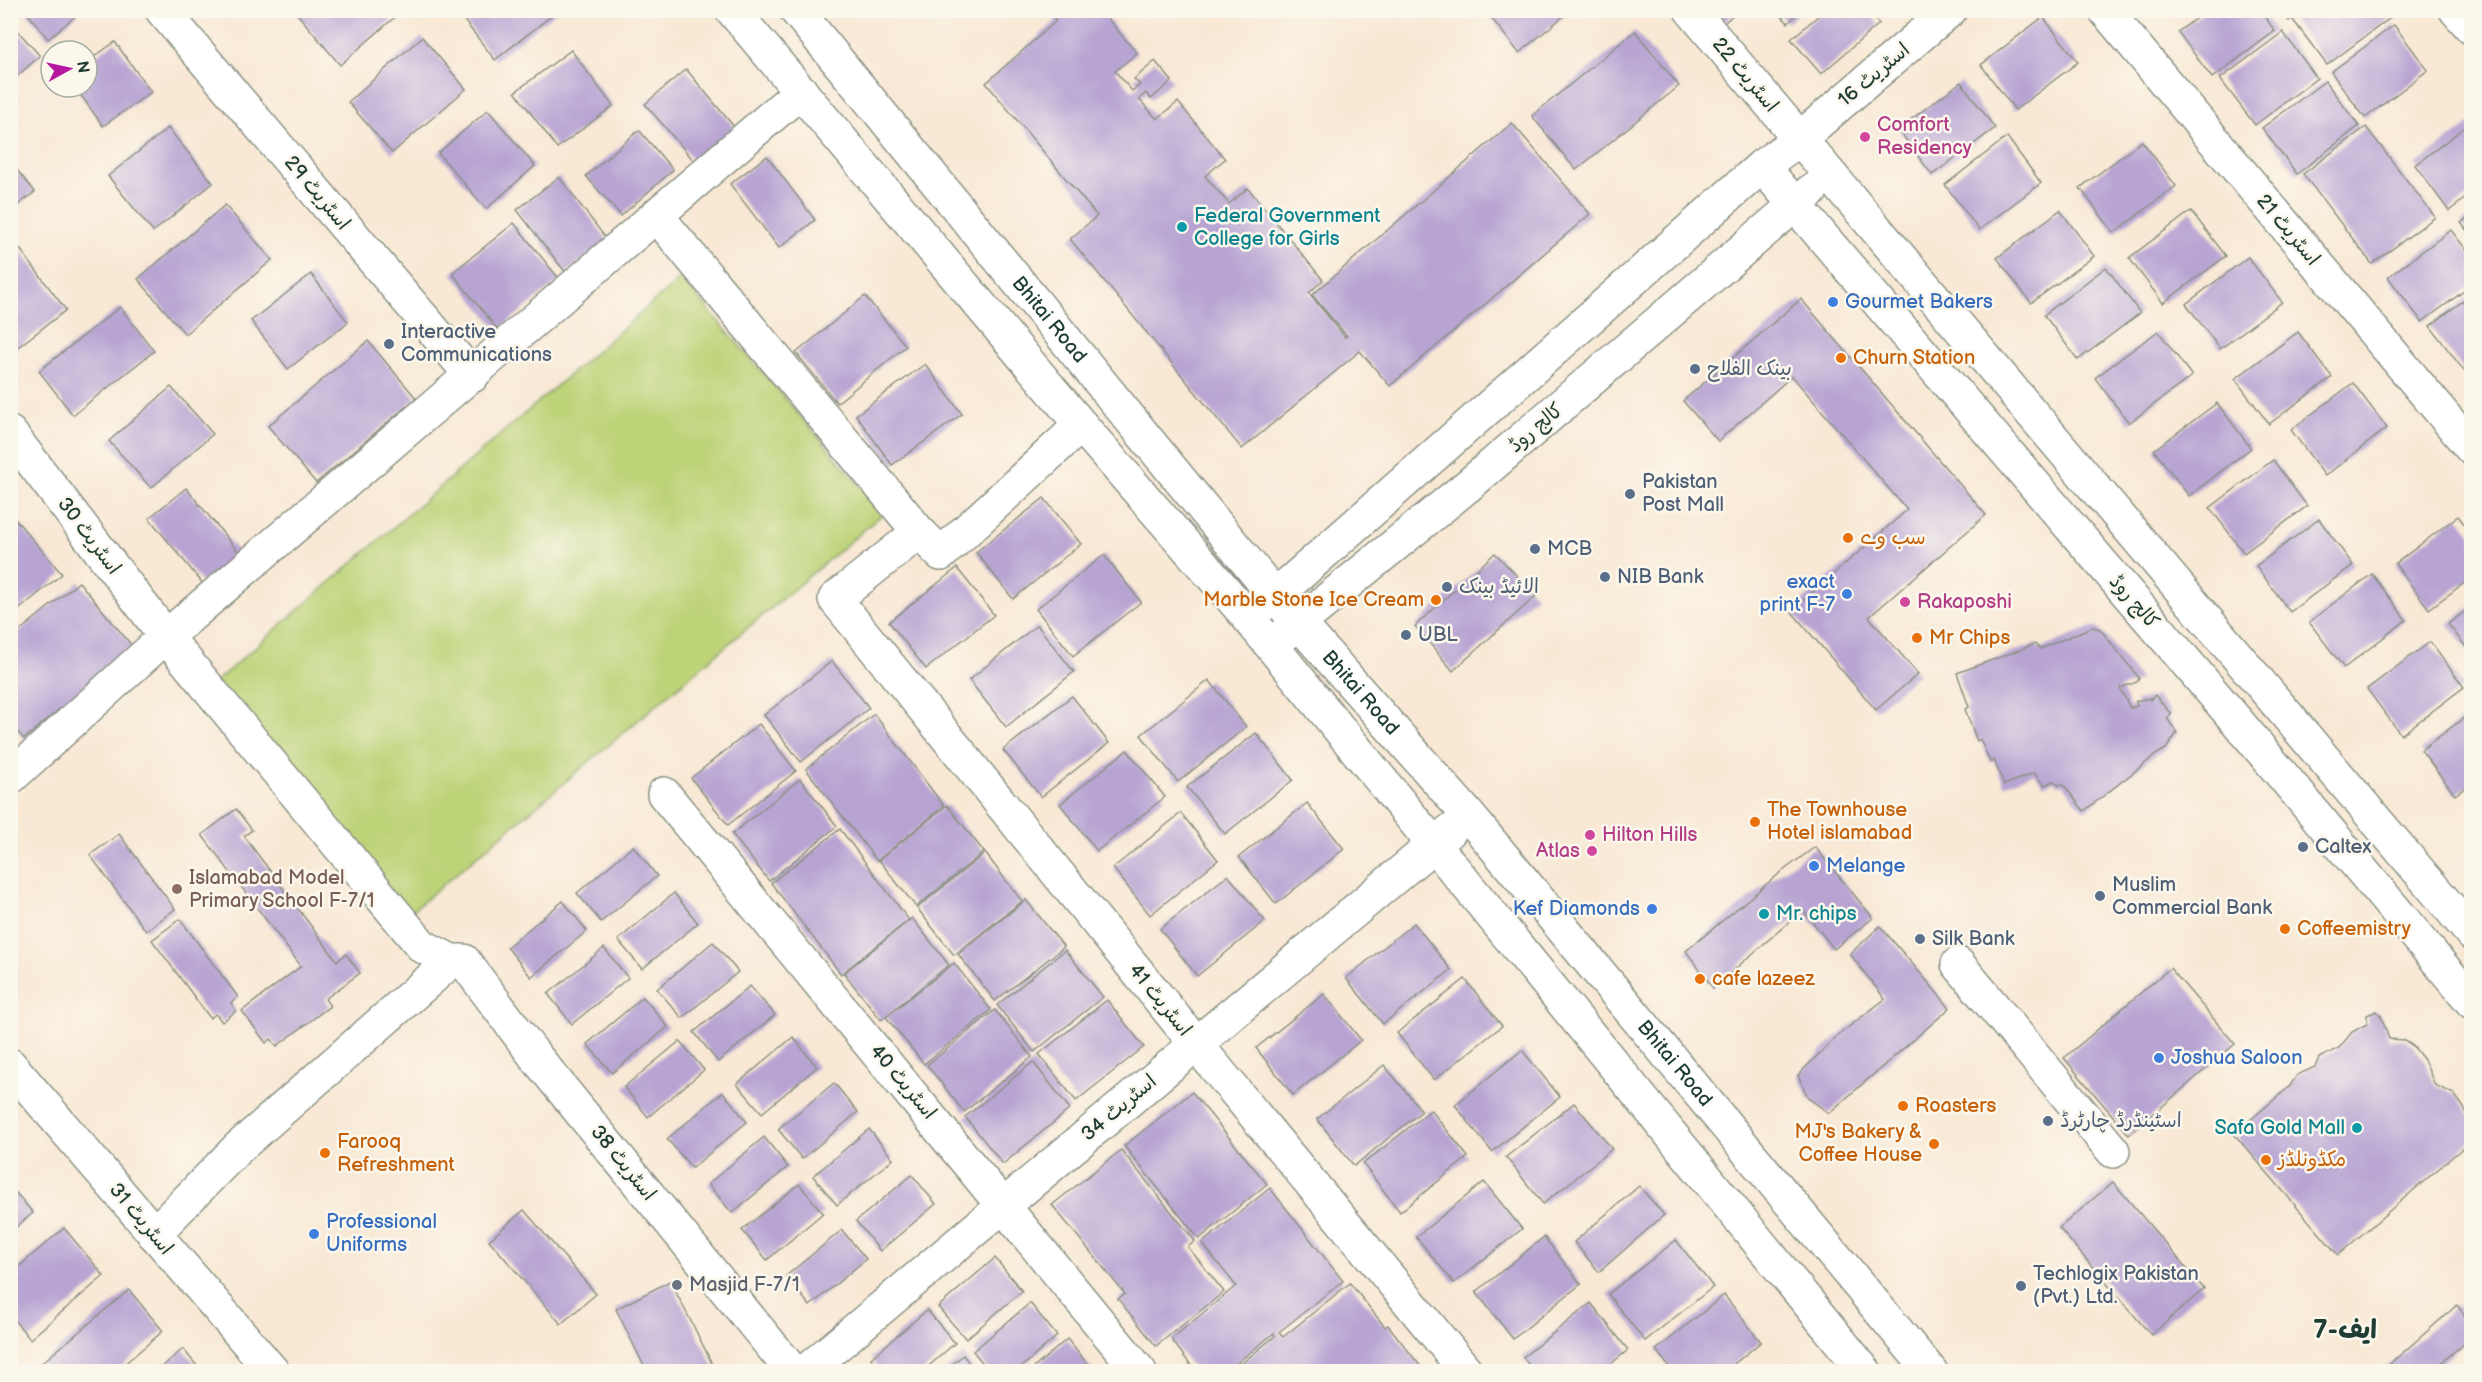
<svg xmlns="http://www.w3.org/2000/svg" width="2482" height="1382" font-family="'Balsamiq Sans','Playpen Sans Arabic',sans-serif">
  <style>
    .green { fill: #bdd378; stroke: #6e8856; stroke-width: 1.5 }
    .building { fill: #b7a4d3 }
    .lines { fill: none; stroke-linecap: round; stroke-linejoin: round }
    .minor-casing { stroke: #8c9284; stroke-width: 36 }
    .minor { stroke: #fff; stroke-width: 33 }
    .hotel-dot { fill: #d1479c; stroke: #fbf7ec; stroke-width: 2 }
    .culture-dot { fill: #0f9aa8; stroke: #fbf7ec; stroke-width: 2 }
    .shop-dot { fill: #3f7fe0; stroke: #fbf7ec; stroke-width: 2 }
    .service-dot { fill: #5c6f8a; stroke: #fbf7ec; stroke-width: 2 }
    .food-dot { fill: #e8710a; stroke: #fbf7ec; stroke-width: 2 }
    .education-dot { fill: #8d6e63; stroke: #fbf7ec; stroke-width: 2 }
    .worship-dot { fill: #6b7280; stroke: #fbf7ec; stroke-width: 2 }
    .labels { text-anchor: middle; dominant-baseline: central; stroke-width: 5; stroke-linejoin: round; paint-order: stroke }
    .street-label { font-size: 20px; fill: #1f3d34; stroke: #fbf7ec }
    .hotel-label { font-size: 20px; fill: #b23c85; stroke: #fbf7ec; text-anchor: start }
    .culture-label { font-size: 20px; fill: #0d838f; stroke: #fbf7ec; text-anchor: start }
    .shop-label { font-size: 20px; fill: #366cbe; stroke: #fbf7ec; text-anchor: start }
    .service-label { font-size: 20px; fill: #4e5e75; stroke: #fbf7ec; text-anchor: start }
    .food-label { font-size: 20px; fill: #c56008; stroke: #fbf7ec; text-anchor: start }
    .education-label { font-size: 20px; fill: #785e54; stroke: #fbf7ec; text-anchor: start }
    .worship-label { font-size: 20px; fill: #5b616d; stroke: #fbf7ec; text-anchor: start }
    .district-label { font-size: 26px; font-weight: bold; fill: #1f3d34; stroke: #fbf7ec }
  </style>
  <rect width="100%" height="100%" fill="#fbf7ec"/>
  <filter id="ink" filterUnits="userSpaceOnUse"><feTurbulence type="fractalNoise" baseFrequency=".0167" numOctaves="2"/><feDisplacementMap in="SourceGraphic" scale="12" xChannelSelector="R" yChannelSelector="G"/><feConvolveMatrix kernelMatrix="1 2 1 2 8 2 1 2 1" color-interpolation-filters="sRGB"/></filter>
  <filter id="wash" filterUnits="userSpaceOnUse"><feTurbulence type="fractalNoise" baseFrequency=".008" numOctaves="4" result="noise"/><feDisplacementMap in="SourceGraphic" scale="24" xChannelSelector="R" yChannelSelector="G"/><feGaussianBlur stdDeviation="1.35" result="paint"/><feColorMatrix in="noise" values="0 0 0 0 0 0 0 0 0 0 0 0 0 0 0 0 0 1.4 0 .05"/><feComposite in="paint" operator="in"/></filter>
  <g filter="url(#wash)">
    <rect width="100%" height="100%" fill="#f8e8d4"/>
    <polygon class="green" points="681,278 884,513 406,916 215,682"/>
    <g id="blocks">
      <g class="building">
        <polygon points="25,10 75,10 78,14 48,39"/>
        <polygon points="294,10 403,10 340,65"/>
        <polygon points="456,10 555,10 556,12 495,60"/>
        <polygon points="1048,10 1100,10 1137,53 1115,71 1132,91 1140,85 1134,79 1155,61 1172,81 1151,99 1146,93 1139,99 1157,119 1178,102 1225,159 1205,176 1229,204 1248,188 1323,280 1309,293 1345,337 1347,336 1312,295 1512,123 1590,214 1390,386 1360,351 1242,449 1070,239 1097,216 986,83 1056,21"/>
        <polygon points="1485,10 1571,10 1519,53"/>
        <polygon points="1706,10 1738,10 1720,27"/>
        <polygon points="1776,10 1801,10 1788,23"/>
        <polygon points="1825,10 1867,10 1879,24 1821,74 1791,39"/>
        <polygon points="2207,10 2260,10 2275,31 2212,78 2178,32"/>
        <polygon points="2280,10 2303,10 2289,21"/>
        <polygon points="2305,10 2384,10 2390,18 2327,65 2293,20"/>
        <polygon points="2043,17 2078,62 2015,110 1981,65"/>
        <polygon points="10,22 40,56 10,82"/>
        <polygon points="2394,25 2428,70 2365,118 2331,72"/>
        <polygon points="1635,31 1679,86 1576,170 1532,116"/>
        <polygon points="2283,32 2317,78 2255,125 2220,79"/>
        <polygon points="422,37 466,89 392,153 348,102"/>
        <polygon points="115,42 151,92 103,126 75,87 87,87 87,62"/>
        <polygon points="571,50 613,106 557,148 515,92"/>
        <polygon points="686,69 735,128 695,162 645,104"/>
        <polygon points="2325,81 2359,126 2297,174 2262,128"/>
        <polygon points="1961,82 1995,128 1932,175 1898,129"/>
        <polygon points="488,110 535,166 486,209 438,153"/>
        <polygon points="2472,122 2472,193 2449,211 2415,165"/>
        <polygon points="2366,127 2435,217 2372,264 2303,174"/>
        <polygon points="168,128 213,183 153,232 108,176"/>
        <polygon points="639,130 673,170 621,216 586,176"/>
        <polygon points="2007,137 2041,183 1979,230 1945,185"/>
        <polygon points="2142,141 2176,186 2114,233 2080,188"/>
        <polygon points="767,156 815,220 779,248 730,184"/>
        <polygon points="10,162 35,192 10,211"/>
        <polygon points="559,177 608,241 566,273 517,210"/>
        <polygon points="225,205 272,260 185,334 138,279"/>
        <polygon points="2060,210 2094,256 2031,303 1997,258"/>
        <polygon points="2191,211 2226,256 2163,303 2129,258"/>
        <polygon points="2472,215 2472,237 2461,223"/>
        <polygon points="514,223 560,280 498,330 452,273"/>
        <polygon points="2451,230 2472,257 2472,285 2422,322 2388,277"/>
        <polygon points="14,241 66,310 14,350 10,345 10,244"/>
        <polygon points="2248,257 2282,302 2220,349 2186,304"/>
        <polygon points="2106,267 2140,313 2078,360 2044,315"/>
        <polygon points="311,274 348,322 288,369 251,321"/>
        <polygon points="2472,294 2472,365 2464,371 2430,326"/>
        <polygon points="865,296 906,346 837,403 796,353"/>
        <polygon points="1801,299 1986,515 1869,617 1918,674 1876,710 1791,611 1907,510 1792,376 1718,441 1683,401"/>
        <polygon points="120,307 154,351 73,415 39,371"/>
        <polygon points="2158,331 2192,376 2129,423 2095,378"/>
        <polygon points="2298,332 2332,377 2269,424 2235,379"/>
        <polygon points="368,341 416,398 316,483 268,426"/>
        <polygon points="925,364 962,414 892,465 856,415"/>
        <polygon points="2353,383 2387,428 2325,476 2291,430"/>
        <polygon points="171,387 213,434 151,488 109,441"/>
        <polygon points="2217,403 2251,448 2189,496 2154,450"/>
        <polygon points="2273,460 2307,506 2244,553 2210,508"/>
        <polygon points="186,488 245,560 208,590 149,518"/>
        <polygon points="1044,498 1081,544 1013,599 976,552"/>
        <polygon points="10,513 62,574 10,617"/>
        <polygon points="2458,516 2472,534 2472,577 2429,609 2395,564"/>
        <polygon points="2319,519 2353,565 2290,612 2256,566"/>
        <polygon points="1495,553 1536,596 1453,671 1415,626"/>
        <polygon points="1104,555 1141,602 1073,656 1036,609"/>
        <polygon points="957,568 994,615 926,669 889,622"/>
        <polygon points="2372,574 2406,620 2344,668 2309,622"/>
        <polygon points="79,582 133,647 24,739 10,723 10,639"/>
        <polygon points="2472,606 2472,655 2448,624"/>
        <polygon points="1037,625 1074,672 1006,727 969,680"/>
        <polygon points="2092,627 2100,629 2139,678 2137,682 2120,688 2130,708 2137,706 2136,701 2150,698 2150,700 2155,695 2171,714 2167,718 2177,733 2166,749 2157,754 2084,811 2063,784 2058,785 2054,781 2044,785 2034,773 2004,785 1994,760 1990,762 1980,739 1977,741 1965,709 1969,707 1957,673 2035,644 2040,649"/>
        <polygon points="2430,642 2464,687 2401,735 2367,689"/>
        <polygon points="832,661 869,708 801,762 764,715"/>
        <polygon points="1209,680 1246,727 1178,782 1141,735"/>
        <polygon points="1072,696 1109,743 1041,797 1003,750"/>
        <polygon points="2472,712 2472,783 2455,795 2421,750"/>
        <polygon points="874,714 944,806 877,861 806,769"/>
        <polygon points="759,724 796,771 728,825 691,778"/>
        <polygon points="1256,733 1293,780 1225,834 1187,787"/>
        <polygon points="1127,750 1165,797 1097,851 1060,804"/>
        <polygon points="800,779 837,826 769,881 732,834"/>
        <polygon points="1307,803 1344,849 1276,904 1239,857"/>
        <polygon points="947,805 984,852 916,907 879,860"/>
        <polygon points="236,809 252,830 244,836 337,961 346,954 360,973 325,999 330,1006 277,1046 271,1039 266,1043 242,1011 301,966 202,835"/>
        <polygon points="1181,813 1218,860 1150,915 1113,868"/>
        <polygon points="840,829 909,920 841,974 771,883"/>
        <polygon points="119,834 175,909 146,931 90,855"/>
        <polygon points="633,846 657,876 601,922 577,893"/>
        <polygon points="1815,847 1873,918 1834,949 1803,910 1713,988 1686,951 1780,873"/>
        <polygon points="985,853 1022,901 954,955 917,908"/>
        <polygon points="1228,875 1265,921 1197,976 1160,929"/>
        <polygon points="674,893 698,923 642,969 618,940"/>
        <polygon points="1026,900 1064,947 995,1001 958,954"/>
        <polygon points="563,901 587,931 531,977 507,947"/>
        <polygon points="912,918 949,965 881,1020 844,973"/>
        <polygon points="180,919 238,997 231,1003 236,1011 222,1022 216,1014 210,1018 152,940"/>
        <polygon points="1414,923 1451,970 1383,1024 1346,978"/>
        <polygon points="1880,926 1950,1008 1829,1113 1808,1098 1798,1075 1837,1036 1885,999 1850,954"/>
        <polygon points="713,942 738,972 682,1018 657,989"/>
        <polygon points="604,948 628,978 572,1024 548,994"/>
        <polygon points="1065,950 1103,997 1034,1052 997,1005"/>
        <polygon points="954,963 991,1010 924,1064 886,1017"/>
        <polygon points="2170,968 2235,1044 2129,1135 2064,1058"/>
        <polygon points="1465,979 1502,1026 1434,1080 1397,1033"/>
        <polygon points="750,986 775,1015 718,1062 694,1032"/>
        <polygon points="1324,994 1361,1040 1293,1095 1256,1048"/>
        <polygon points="643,997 668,1027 612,1073 587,1044"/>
        <polygon points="1107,1000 1144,1047 1076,1101 1039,1054"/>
        <polygon points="995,1010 1032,1057 964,1112 927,1065"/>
        <polygon points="2377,1011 2381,1016 2389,1039 2404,1040 2413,1046 2424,1060 2435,1085 2454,1094 2462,1105 2472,1121 2472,1140 2338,1255 2234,1134 2290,1086 2297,1075 2315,1067 2319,1058 2339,1048 2352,1032 2367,1024 2367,1015"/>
        <polygon points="793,1037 817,1067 762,1113 737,1084"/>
        <polygon points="680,1041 704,1070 648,1117 624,1087"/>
        <polygon points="1522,1050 1560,1097 1492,1152 1455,1105"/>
        <polygon points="1033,1062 1070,1109 1003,1164 965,1117"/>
        <polygon points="1384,1065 1422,1111 1354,1166 1317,1119"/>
        <polygon points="834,1083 858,1112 802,1159 778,1129"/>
        <polygon points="723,1092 747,1122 692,1168 667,1139"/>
        <polygon points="1192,1092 1267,1184 1199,1239 1124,1146"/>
        <polygon points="1574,1103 1612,1149 1543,1204 1506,1157"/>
        <polygon points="1431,1110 1468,1157 1400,1212 1363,1164"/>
        <polygon points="869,1129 893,1159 837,1205 813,1176"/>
        <polygon points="764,1137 788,1167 732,1213 708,1184"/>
        <polygon points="1121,1150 1195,1241 1188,1247 1224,1292 1156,1346 1118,1299 1125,1294 1052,1205"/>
        <polygon points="912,1175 936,1204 880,1251 856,1221"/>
        <polygon points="1484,1182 1522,1229 1454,1283 1416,1237"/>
        <polygon points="2113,1182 2204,1289 2151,1335 2059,1228"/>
        <polygon points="799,1184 823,1213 767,1260 742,1230"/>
        <polygon points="10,1186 33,1213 10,1232"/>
        <polygon points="1639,1186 1664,1215 1599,1272 1574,1242"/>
        <polygon points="1270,1188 1343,1281 1279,1332 1283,1337 1350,1283 1385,1327 1388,1325 1425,1372 1231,1372 1275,1336 1274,1333 1226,1372 1196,1372 1171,1339 1236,1286 1202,1243"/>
        <polygon points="524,1210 596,1294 561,1324 489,1240"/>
        <polygon points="64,1228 104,1276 30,1339 10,1315 10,1274"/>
        <polygon points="842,1230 866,1259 810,1306 786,1276"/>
        <polygon points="1544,1237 1581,1284 1513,1339 1476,1292"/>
        <polygon points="1676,1240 1713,1287 1645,1341 1608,1294"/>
        <polygon points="995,1258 1022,1291 966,1339 938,1307"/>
        <polygon points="670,1281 694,1327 716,1372 647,1372 616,1309"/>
        <polygon points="129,1290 163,1331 115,1372 41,1372 37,1367"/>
        <polygon points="1724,1295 1761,1342 1724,1372 1673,1372 1656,1350"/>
        <polygon points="1030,1303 1057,1336 1016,1372 990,1372 973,1351"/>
        <polygon points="1591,1303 1628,1350 1601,1372 1534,1372 1523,1357"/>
        <polygon points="2457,1305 2472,1325 2472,1336 2431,1372 2381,1372"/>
        <polygon points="927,1310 955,1343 922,1372 882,1372 871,1358"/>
        <polygon points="1067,1339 1094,1372 1029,1372"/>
        <polygon points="183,1349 202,1372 156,1372"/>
        <polygon points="963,1355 976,1372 943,1372"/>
        <polygon points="1791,1363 1797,1372 1781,1372"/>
      </g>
    </g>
  </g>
  <g filter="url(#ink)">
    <use href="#blocks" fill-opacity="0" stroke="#8c9284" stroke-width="1.5"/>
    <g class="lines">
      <defs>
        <g id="minor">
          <polyline points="162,10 472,376"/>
          <polyline points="732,10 1081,425 1247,616 1865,1372"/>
          <path id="s1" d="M796,10L1275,596L1469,816L1931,1372"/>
          <polyline points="1691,10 2472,934"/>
          <polyline points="2105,10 2472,449"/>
          <polyline points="2456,10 2472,28"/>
          <polyline points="1762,166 2247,733 2472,1002"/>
          <polyline points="657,216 919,532 941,554 1081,425"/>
          <polyline points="10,433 167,638 422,946 451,961 464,961 535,1056 793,1372"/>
          <polyline points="919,532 835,599 1196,1044 1467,1372"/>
          <polyline points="1258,608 1275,596 1762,166 1798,140 1950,10"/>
          <polyline points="1284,635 1470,484 1811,191"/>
          <polyline points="10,778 153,648 801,91"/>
          <polyline points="664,794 1140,1372"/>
          <polyline points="1958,964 2113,1151"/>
          <polyline points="10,1065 273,1372"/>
          <polyline points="154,1234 237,1149 451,961"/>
          <polyline points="805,1372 1450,831"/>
        </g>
      </defs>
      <use href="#minor" class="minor-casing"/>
      <use href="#minor" class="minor"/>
    </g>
  </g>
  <g class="hotel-dot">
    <circle cx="1865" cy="137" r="6"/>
    <circle cx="1905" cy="602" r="6"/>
    <circle cx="1590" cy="835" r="6"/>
    <circle cx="1592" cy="851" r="6"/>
  </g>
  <g class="culture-dot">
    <circle cx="1182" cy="227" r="6"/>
    <circle cx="1764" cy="914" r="6"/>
    <circle cx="2357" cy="1128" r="6"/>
  </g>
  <g class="shop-dot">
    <circle cx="1833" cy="302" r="6"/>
    <circle cx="1847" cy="594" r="6"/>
    <circle cx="1814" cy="866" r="6"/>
    <circle cx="1652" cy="909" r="6"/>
    <circle cx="2159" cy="1058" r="6"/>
    <circle cx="314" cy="1234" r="6"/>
  </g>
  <g class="service-dot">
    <circle cx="389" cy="344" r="6"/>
    <circle cx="1695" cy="369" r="6"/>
    <circle cx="1630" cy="494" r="6"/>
    <circle cx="1535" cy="549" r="6"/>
    <circle cx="1605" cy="577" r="6"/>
    <circle cx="1447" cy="587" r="6"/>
    <circle cx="1406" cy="635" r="6"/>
    <circle cx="2303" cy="847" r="6"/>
    <circle cx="2100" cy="896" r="6"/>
    <circle cx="1920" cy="939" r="6"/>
    <circle cx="2048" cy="1121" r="6"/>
    <circle cx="2021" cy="1286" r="6"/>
  </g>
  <g class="food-dot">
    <circle cx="1841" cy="358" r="6"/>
    <circle cx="1848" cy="538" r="6"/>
    <circle cx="1436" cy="600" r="6"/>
    <circle cx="1917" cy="638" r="6"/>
    <circle cx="1755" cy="822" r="6"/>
    <circle cx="2285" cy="929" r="6"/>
    <circle cx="1700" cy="979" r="6"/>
    <circle cx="1903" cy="1106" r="6"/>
    <circle cx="1934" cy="1144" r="6"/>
    <circle cx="325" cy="1153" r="6"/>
    <circle cx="2266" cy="1160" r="6"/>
  </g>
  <circle class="education-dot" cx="177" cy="889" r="6"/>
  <circle class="worship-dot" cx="677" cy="1285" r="6"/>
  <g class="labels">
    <g class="street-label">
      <text transform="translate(1745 75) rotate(50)">اسٹریٹ 22</text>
      <text transform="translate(1874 75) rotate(-40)">اسٹریٹ 16</text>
      <text transform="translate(317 193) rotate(50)">اسٹریٹ 29</text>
      <text transform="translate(2288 230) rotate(50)">اسٹریٹ 21</text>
      <text stroke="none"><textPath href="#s1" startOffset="400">Bhitai Road</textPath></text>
      <text transform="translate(1536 428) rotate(-40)">کالج روڈ</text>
      <text transform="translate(89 536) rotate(53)">اسٹریٹ 30</text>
      <text transform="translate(2134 602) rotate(49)">کالج روڈ</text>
      <text stroke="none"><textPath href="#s1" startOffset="886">Bhitai Road</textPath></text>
      <text transform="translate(1160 1000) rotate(51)">اسٹریٹ 41</text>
      <text stroke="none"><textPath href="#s1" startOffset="1372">Bhitai Road</textPath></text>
      <text transform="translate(903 1082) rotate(50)">اسٹریٹ 40</text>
      <text transform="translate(1119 1108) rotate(-40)">اسٹریٹ 34</text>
      <text transform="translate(623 1163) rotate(51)">اسٹریٹ 38</text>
      <text transform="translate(141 1219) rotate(50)">اسٹریٹ 31</text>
    </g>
    <g class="hotel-label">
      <text x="1877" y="125">Comfort<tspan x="1877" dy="23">Residency</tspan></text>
      <text x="1917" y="602">Rakaposhi</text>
      <text x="1602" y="835">Hilton Hills</text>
      <text x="1580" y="851" text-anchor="end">Atlas</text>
    </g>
    <g class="culture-label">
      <text x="1194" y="216">Federal Government<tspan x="1194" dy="23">College for Girls</tspan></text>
      <text x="1776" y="914">Mr. chips</text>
      <text x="2345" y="1128" text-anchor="end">Safa Gold Mall</text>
    </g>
    <g class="shop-label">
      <text x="1845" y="302">Gourmet Bakers</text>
      <text x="1835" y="582" text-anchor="end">exact<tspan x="1835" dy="23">print F-7</tspan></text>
      <text x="1826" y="866">Melange</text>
      <text x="1640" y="909" text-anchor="end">Kef Diamonds</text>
      <text x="2171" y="1058">Joshua Saloon</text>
      <text x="326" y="1222">Professional<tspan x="326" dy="23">Uniforms</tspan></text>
    </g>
    <g class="service-label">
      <text x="401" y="332">Interactive<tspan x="401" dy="23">Communications</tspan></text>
      <text x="1707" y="369">بینک الفلاح</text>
      <text x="1642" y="482">Pakistan<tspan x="1642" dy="23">Post Mall</tspan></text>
      <text x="1547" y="549">MCB</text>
      <text x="1617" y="577">NIB Bank</text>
      <text x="1459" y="587">الائیڈ بینک</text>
      <text x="1418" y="635">UBL</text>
      <text x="2315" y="847">Caltex</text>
      <text x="2112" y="885">Muslim<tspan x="2112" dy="23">Commercial Bank</tspan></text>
      <text x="1932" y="939">Silk Bank</text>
      <text x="2060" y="1121">اسٹینڈرڈ چارٹرڈ</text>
      <text x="2033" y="1274">Techlogix Pakistan<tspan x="2033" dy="23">(Pvt.) Ltd.</tspan></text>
    </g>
    <g class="food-label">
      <text x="1853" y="358">Churn Station</text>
      <text x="1860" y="538">سب وے</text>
      <text x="1424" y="600" text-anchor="end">Marble Stone Ice Cream</text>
      <text x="1929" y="638">Mr Chips</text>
      <text x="1767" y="810">The Townhouse<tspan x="1767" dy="23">Hotel islamabad</tspan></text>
      <text x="2297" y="929">Coffeemistry</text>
      <text x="1712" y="979">cafe lazeez</text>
      <text x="1915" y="1106">Roasters</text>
      <text x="1922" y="1132" text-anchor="end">MJ's Bakery &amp;<tspan x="1922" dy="23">Coffee House</tspan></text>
      <text x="337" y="1142">Farooq<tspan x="337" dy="23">Refreshment</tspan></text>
      <text x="2278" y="1160">مکڈونلڈز</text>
    </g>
    <g class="education-label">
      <text x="189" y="878">Islamabad Model<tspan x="189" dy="23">Primary School F-7/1</tspan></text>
    </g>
    <g class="worship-label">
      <text x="689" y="1285">Masjid F-7/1</text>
    </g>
    <g class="district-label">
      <text x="2345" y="1330">ایف-7</text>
    </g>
  </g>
  <rect width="2482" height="1382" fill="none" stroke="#fbf7ec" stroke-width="36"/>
  <g transform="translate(69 69) rotate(82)"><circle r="28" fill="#fbf7ec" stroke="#a3ada2" stroke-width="1.5"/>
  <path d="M0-4.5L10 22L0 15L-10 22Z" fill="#b5179e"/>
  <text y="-9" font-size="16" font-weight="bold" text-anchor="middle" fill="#1f3d34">N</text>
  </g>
</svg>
